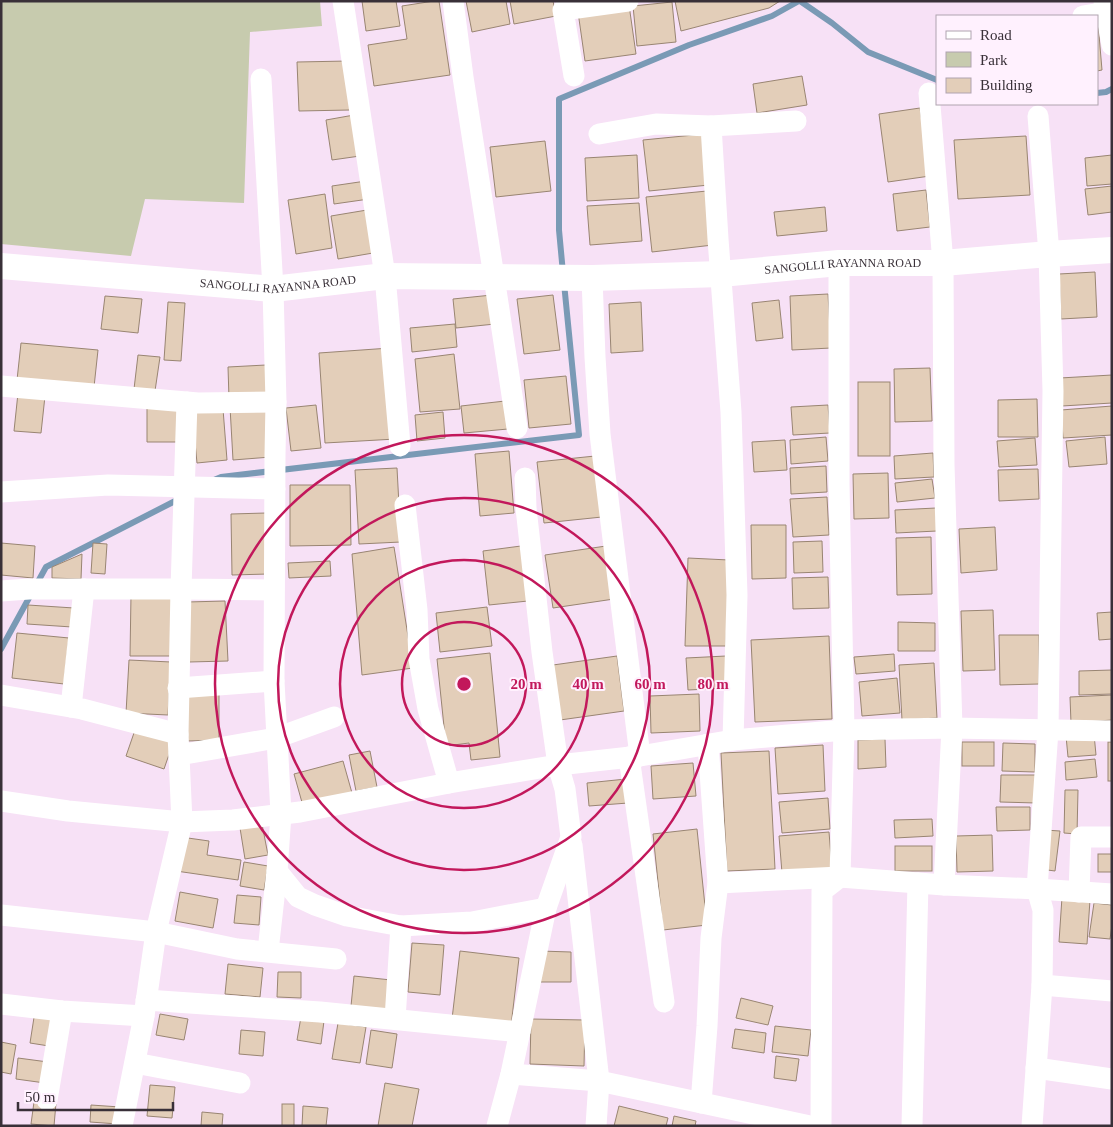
<svg xmlns="http://www.w3.org/2000/svg" width="1113" height="1127" font-family="'Times New Roman',serif">
  <style>
    .green { fill: #c7cbae }
    .lines { fill: none; stroke-linecap: round; stroke-linejoin: round }
    .stream { stroke: #7a9ab5; stroke-width: 6 }
    .building { fill: #e3ceb9; stroke: #998572 }
    .minor { stroke: #fff; stroke-width: 21 }
    .tertiary { stroke: #fff; stroke-width: 26 }
    .ring { fill: none; stroke: #c2185b; stroke-width: 2.5 }
    .labels { text-anchor: middle; dominant-baseline: central; stroke-width: 4; stroke-linejoin: round; paint-order: stroke }
    .street-label { font-size: 12px; fill: #393038; stroke: #fff1fe }
    .centre { fill: #c2185b; stroke: #fff1fe; stroke-width: 2.5 }
    .ring-label { font-size: 15px; text-anchor: middle; font-weight: bold; fill: #c2185b; stroke: #fff1fe; stroke-width: 4; stroke-linejoin: round; paint-order: stroke }
  </style>
  <rect width="100%" height="100%" fill="#f7e1f6"/>
  <polygon class="green" points="1,1 320,1 322,26 250,32 244,203 145,199 131,256 1,244"/>
  <g class="lines">
    <g class="stream">
      <polyline points="800,1 832,23 868,52 937,80"/>
      <polyline points="1097,93 1106,92 1112,89"/>
      <polyline points="563,273 559,230 559,99 689,45 772,16 799,1"/>
      <polyline points="214,480 221,477 579,435 564,283"/>
      <polyline points="1,649 46,567 181,498"/>
    </g>
  </g>
  <g class="building">
    <polygon points="362,1 396,1 400,26 366,31"/>
    <polygon points="434,1 439,1 450,75 374,86 368,45 407,39 402,6"/>
    <polygon points="466,1 506,1 510,24 472,32"/>
    <polygon points="510,1 553,1 556,16 514,24"/>
    <polygon points="675,1 780,1 769,8 681,31"/>
    <polygon points="672,2 676,42 637,46 633,6"/>
    <polygon points="629,5 636,54 585,61 578,12"/>
    <polygon points="1097,23 1098,23 1102,70 1097,71"/>
    <polygon points="348,61 350,110 299,111 297,62"/>
    <polygon points="802,76 807,105 757,113 753,84"/>
    <polygon points="920,108 930,176 888,182 879,114"/>
    <polygon points="354,115 360,156 332,160 326,120"/>
    <polygon points="704,134 709,185 649,191 643,140"/>
    <polygon points="1026,136 1030,195 958,199 954,140"/>
    <polygon points="545,141 551,191 496,197 490,147"/>
    <polygon points="637,155 639,198 587,201 585,158"/>
    <polygon points="1112,155 1112,184 1087,186 1085,158"/>
    <polygon points="366,181 369,199 334,204 332,186"/>
    <polygon points="1112,186 1112,212 1088,215 1085,189"/>
    <polygon points="926,190 930,227 897,231 893,194"/>
    <polygon points="707,191 713,245 652,252 646,197"/>
    <polygon points="325,194 332,248 296,254 288,200"/>
    <polygon points="639,203 642,241 590,245 587,206"/>
    <polygon points="825,207 827,231 777,236 774,212"/>
    <polygon points="367,210 373,253 338,259 331,216"/>
    <polygon points="1095,272 1097,317 1061,319 1059,274"/>
    <polygon points="828,294 831,348 792,350 790,296"/>
    <polygon points="492,295 495,324 456,328 453,299"/>
    <polygon points="553,295 560,350 524,354 517,299"/>
    <polygon points="105,296 142,299 138,333 101,329"/>
    <polygon points="779,300 783,338 756,341 752,303"/>
    <polygon points="168,302 185,303 181,361 164,360"/>
    <polygon points="641,302 643,351 611,353 609,304"/>
    <polygon points="455,324 457,347 412,352 410,328"/>
    <polygon points="21,343 98,350 94,387 17,380"/>
    <polygon points="390,348 396,439 325,443 319,353"/>
    <polygon points="454,354 460,409 420,412 415,359"/>
    <polygon points="138,355 160,357 155,391 134,389"/>
    <polygon points="266,365 268,397 229,399 228,367"/>
    <polygon points="930,368 932,421 895,422 894,369"/>
    <polygon points="1112,375 1112,403 1062,406 1060,378"/>
    <polygon points="566,376 571,424 529,428 524,380"/>
    <rect x="858" y="382" width="32" height="74"/>
    <polygon points="18,393 45,396 41,433 14,431"/>
    <polygon points="1037,399 1038,437 998,437 998,400"/>
    <polygon points="505,401 508,429 464,433 461,406"/>
    <polygon points="147,404 186,405 185,442 147,442"/>
    <polygon points="267,404 271,457 233,460 230,407"/>
    <polygon points="316,405 321,448 291,451 286,408"/>
    <polygon points="828,405 830,433 793,435 791,407"/>
    <polygon points="1112,406 1112,435 1063,438 1061,410"/>
    <polygon points="223,409 227,460 197,463 192,412"/>
    <polygon points="443,412 445,438 417,441 415,415"/>
    <polygon points="826,437 828,461 791,464 790,440"/>
    <polygon points="1105,437 1107,464 1069,467 1066,441"/>
    <polygon points="1035,438 1037,465 999,467 997,441"/>
    <polygon points="785,440 787,470 754,472 752,442"/>
    <polygon points="509,451 514,513 480,516 475,454"/>
    <polygon points="933,453 934,477 895,479 894,456"/>
    <polygon points="595,456 602,517 544,523 537,462"/>
    <polygon points="826,466 827,492 791,494 790,468"/>
    <polygon points="397,468 401,542 359,544 355,470"/>
    <polygon points="1038,469 1039,499 999,501 998,470"/>
    <polygon points="888,473 889,518 854,519 853,474"/>
    <polygon points="932,479 935,498 897,502 895,483"/>
    <polygon points="290,485 350,485 351,545 290,546"/>
    <polygon points="827,497 829,535 793,537 790,499"/>
    <polygon points="936,508 937,531 896,533 895,510"/>
    <polygon points="266,513 268,574 232,575 231,514"/>
    <polygon points="751,525 786,525 786,578 752,579"/>
    <polygon points="995,527 997,570 961,573 959,529"/>
    <polygon points="931,537 932,594 897,595 896,538"/>
    <polygon points="822,541 823,572 794,573 793,542"/>
    <polygon points="1,543 35,546 33,578 1,575"/>
    <polygon points="93,543 107,544 105,574 91,573"/>
    <polygon points="521,546 528,601 489,605 483,551"/>
    <polygon points="606,546 614,599 553,608 545,555"/>
    <polygon points="394,547 413,668 362,675 352,554"/>
    <polygon points="82,554 81,579 52,578 52,567"/>
    <polygon points="688,558 729,560 726,646 685,646"/>
    <polygon points="330,561 331,576 289,578 288,563"/>
    <polygon points="828,577 829,608 793,609 792,578"/>
    <polygon points="131,595 172,596 171,656 130,656"/>
    <polygon points="225,601 228,661 189,662 187,602"/>
    <polygon points="28,605 74,608 72,627 27,624"/>
    <polygon points="487,607 492,646 440,652 436,613"/>
    <polygon points="993,610 995,670 963,671 961,611"/>
    <polygon points="1112,612 1112,639 1099,640 1097,613"/>
    <polygon points="898,622 935,623 935,651 898,651"/>
    <polygon points="17,633 69,638 64,684 12,678"/>
    <polygon points="999,635 1039,635 1039,684 1000,685"/>
    <polygon points="829,636 832,719 755,722 751,640"/>
    <polygon points="490,653 500,757 471,760 469,743 446,746 437,659"/>
    <polygon points="894,654 895,671 856,674 854,657"/>
    <polygon points="617,656 624,711 560,720 553,665"/>
    <polygon points="726,656 728,688 688,690 686,658"/>
    <polygon points="129,660 171,662 168,715 126,713"/>
    <polygon points="934,663 937,718 902,720 899,665"/>
    <polygon points="1112,670 1112,694 1079,695 1079,671"/>
    <polygon points="897,678 900,713 862,716 859,682"/>
    <polygon points="219,690 219,740 187,741 186,691"/>
    <polygon points="699,694 700,731 651,733 650,696"/>
    <polygon points="1112,695 1112,720 1071,723 1070,697"/>
    <polygon points="135,730 173,743 164,769 126,756"/>
    <polygon points="1094,734 1096,755 1068,757 1066,736"/>
    <polygon points="885,739 886,767 858,769 858,740"/>
    <rect x="962" y="742" width="32" height="24"/>
    <rect x="1108" y="742" width="4" height="39"/>
    <polygon points="1003,743 1035,744 1035,772 1002,771"/>
    <polygon points="823,745 825,791 778,794 775,748"/>
    <polygon points="370,751 377,787 356,791 349,755"/>
    <polygon points="769,751 775,869 727,871 721,753"/>
    <polygon points="1095,759 1097,777 1066,780 1065,762"/>
    <polygon points="343,761 352,793 303,806 294,774"/>
    <polygon points="693,763 696,796 653,799 651,766"/>
    <polygon points="1001,775 1036,775 1036,803 1000,802"/>
    <polygon points="626,779 628,803 589,806 587,783"/>
    <polygon points="1065,790 1078,790 1077,834 1064,833"/>
    <polygon points="828,798 830,829 782,833 779,802"/>
    <polygon points="996,807 1030,807 1030,830 997,831"/>
    <polygon points="932,819 933,836 895,838 894,820"/>
    <polygon points="262,824 268,855 245,859 240,828"/>
    <polygon points="697,829 707,925 663,930 653,834"/>
    <polygon points="1045,830 1060,831 1055,871 1040,869"/>
    <polygon points="829,832 832,869 782,873 779,836"/>
    <polygon points="992,835 993,871 957,872 956,836"/>
    <polygon points="181,837 209,841 207,855 241,860 238,880 176,871"/>
    <rect x="895" y="846" width="37" height="25"/>
    <rect x="1098" y="854" width="14" height="18"/>
    <polygon points="244,862 268,866 264,890 240,886"/>
    <polygon points="180,892 218,899 213,928 175,921"/>
    <polygon points="237,895 261,897 259,925 234,923"/>
    <polygon points="1062,897 1090,900 1087,944 1059,942"/>
    <polygon points="1094,903 1112,905 1112,925 1110,939 1089,937"/>
    <polygon points="412,943 444,945 440,995 408,992"/>
    <polygon points="460,951 519,958 511,1026 452,1019"/>
    <polygon points="540,951 571,952 571,982 540,982"/>
    <polygon points="228,964 263,968 260,997 225,994"/>
    <polygon points="278,972 301,972 301,998 277,997"/>
    <polygon points="354,976 391,980 388,1010 351,1006"/>
    <polygon points="741,998 773,1006 768,1025 736,1018"/>
    <polygon points="35,1011 55,1014 49,1046 30,1043"/>
    <polygon points="160,1014 188,1019 184,1040 156,1035"/>
    <polygon points="301,1017 324,1021 321,1044 297,1040"/>
    <polygon points="531,1019 585,1020 584,1066 530,1064"/>
    <polygon points="338,1023 366,1027 360,1063 332,1059"/>
    <polygon points="775,1026 811,1030 808,1056 772,1052"/>
    <polygon points="735,1029 766,1033 764,1053 732,1048"/>
    <polygon points="241,1030 265,1032 263,1056 239,1054"/>
    <polygon points="371,1030 397,1034 392,1068 366,1064"/>
    <polygon points="1,1042 16,1045 11,1074 1,1072"/>
    <polygon points="776,1056 799,1059 796,1081 774,1078"/>
    <polygon points="18,1058 48,1062 45,1083 16,1079"/>
    <polygon points="385,1083 419,1089 412,1126 378,1126"/>
    <polygon points="150,1085 175,1087 172,1118 147,1116"/>
    <polygon points="34,1102 56,1103 54,1126 31,1124"/>
    <rect x="282" y="1104" width="12" height="22"/>
    <polygon points="91,1105 120,1107 118,1124 90,1122"/>
    <polygon points="303,1106 328,1108 326,1126 302,1126"/>
    <polygon points="619,1106 668,1118 666,1126 614,1126"/>
    <polygon points="202,1112 223,1114 222,1126 201,1126"/>
    <polygon points="674,1116 696,1121 695,1126 672,1126"/>
  </g>
  <g class="lines">
    <g class="minor">
      <polyline points="343,1 385,276 400,446"/>
      <polyline points="453,1 463,77 494,277 517,428"/>
      <polyline points="1104,1 1112,45"/>
      <polyline points="1083,16 1112,11"/>
      <polyline points="574,76 563,10 628,1"/>
      <polyline points="261,79 273,289 276,402 275,455 274,681 281,814 277,871 268,951"/>
      <polyline points="929,93 943,263 944,464 952,728 944,885"/>
      <polyline points="711,126 796,121"/>
      <polyline points="599,134 656,124 711,126 718,239 731,412 737,595 733,740"/>
      <polyline points="592,278 595,357 600,434 640,756"/>
      <polyline points="1,386 198,403 276,402"/>
      <polyline points="187,402 181,589 274,590"/>
      <polyline points="1,492 108,485 275,489"/>
      <polyline points="405,505 417,610 419,659 428,709 449,783"/>
      <polyline points="1,591 29,589 181,589 178,734 182,822 156,932 144,1016 122,1126"/>
      <polyline points="178,688 274,681"/>
      <polyline points="1,695 82,709 178,734"/>
      <polyline points="71,707 84,589"/>
      <polyline points="179,755 276,738 334,717"/>
      <polyline points="629,757 664,1002"/>
      <polyline points="1,801 68,811 182,822 233,820 300,812 449,783 558,765 640,756 733,740 844,730 952,728 1112,731"/>
      <polyline points="572,845 599,1081 596,1126"/>
      <polyline points="277,871 298,897 315,905 347,916 401,926 472,922 546,908"/>
      <polyline points="718,883 840,877 944,885 1037,889 1112,894"/>
      <polyline points="1079,892 1081,837 1112,837"/>
      <polyline points="1,915 156,932 237,949 336,959"/>
      <polyline points="1042,985 1112,991"/>
      <polyline points="146,1000 320,1012 520,1032"/>
      <polyline points="1,1004 62,1011 144,1016"/>
      <polyline points="395,1019 401,926"/>
      <polyline points="135,1063 240,1083"/>
      <polyline points="1036,1068 1112,1079"/>
      <polyline points="511,1074 599,1081 810,1126"/>
      <polyline points="47,1100 62,1011"/>
      <polyline points="701,1103 707,1026 711,938 718,883 708,744"/>
      <polyline points="497,1126 511,1074 546,908 571,837 565,789 558,765 542,652 526,508 525,478"/>
      <polyline points="821,1126 822,891 840,877 844,730 839,484 839,263"/>
      <polyline points="912,1126 918,883"/>
      <polyline points="1032,1126 1042,985 1043,910 1037,889 1048,730 1053,391 1049,254 1038,116"/>
    </g>
    <path class="tertiary" id="s1" d="M1,266L273,289L385,276L592,278L721,274L839,263H943L1049,254L1112,250"/>
  </g>
  <g class="ring">
    <circle cx="464" cy="684" r="62"/>
    <circle cx="464" cy="684" r="124"/>
    <circle cx="464" cy="684" r="186"/>
    <circle cx="464" cy="684" r="249"/>
  </g>
  <g class="labels">
    <g class="street-label">
      <text stroke="none"><textPath href="#s1" startOffset="844">SANGOLLI RAYANNA ROAD</textPath></text>
      <text stroke="none"><textPath href="#s1" startOffset="278">SANGOLLI RAYANNA ROAD</textPath></text>
    </g>
  </g>
  <circle cx="464" cy="684" r="8" class="centre"/>
  <g class="ring-label">
    <text x="526" y="689">20 m</text>
    <text x="588" y="689">40 m</text>
    <text x="650" y="689">60 m</text>
    <text x="713" y="689">80 m</text>
  </g>
  <rect width="1113" height="1127" fill="none" stroke="#393038" stroke-width="5"/>
  <rect x="936" y="15" width="162" height="90" fill="#fff1fe" stroke="#b0a4af"/>
  <rect x="946" y="31" width="25" height="8" fill="#ffffff" stroke="#b0a4af"/>
  <text x="980" y="40" font-size="15" fill="#393038">Road</text>
  <rect x="946" y="52" width="25" height="15" fill="#c7cbae" stroke="#b0a4af"/>
  <text x="980" y="65" font-size="15" fill="#393038">Park</text>
  <rect x="946" y="78" width="25" height="15" fill="#e3ceb9" stroke="#b0a4af"/>
  <text x="980" y="90" font-size="15" fill="#393038">Building</text>
  <path d="M18 1102v8h155v-8" fill="none" stroke="#393038" stroke-width="2.5"/>
  <text x="25" y="1102" font-size="15" fill="#393038" stroke="#fff1fe" stroke-width="4" paint-order="stroke">50 m</text>
</svg>
